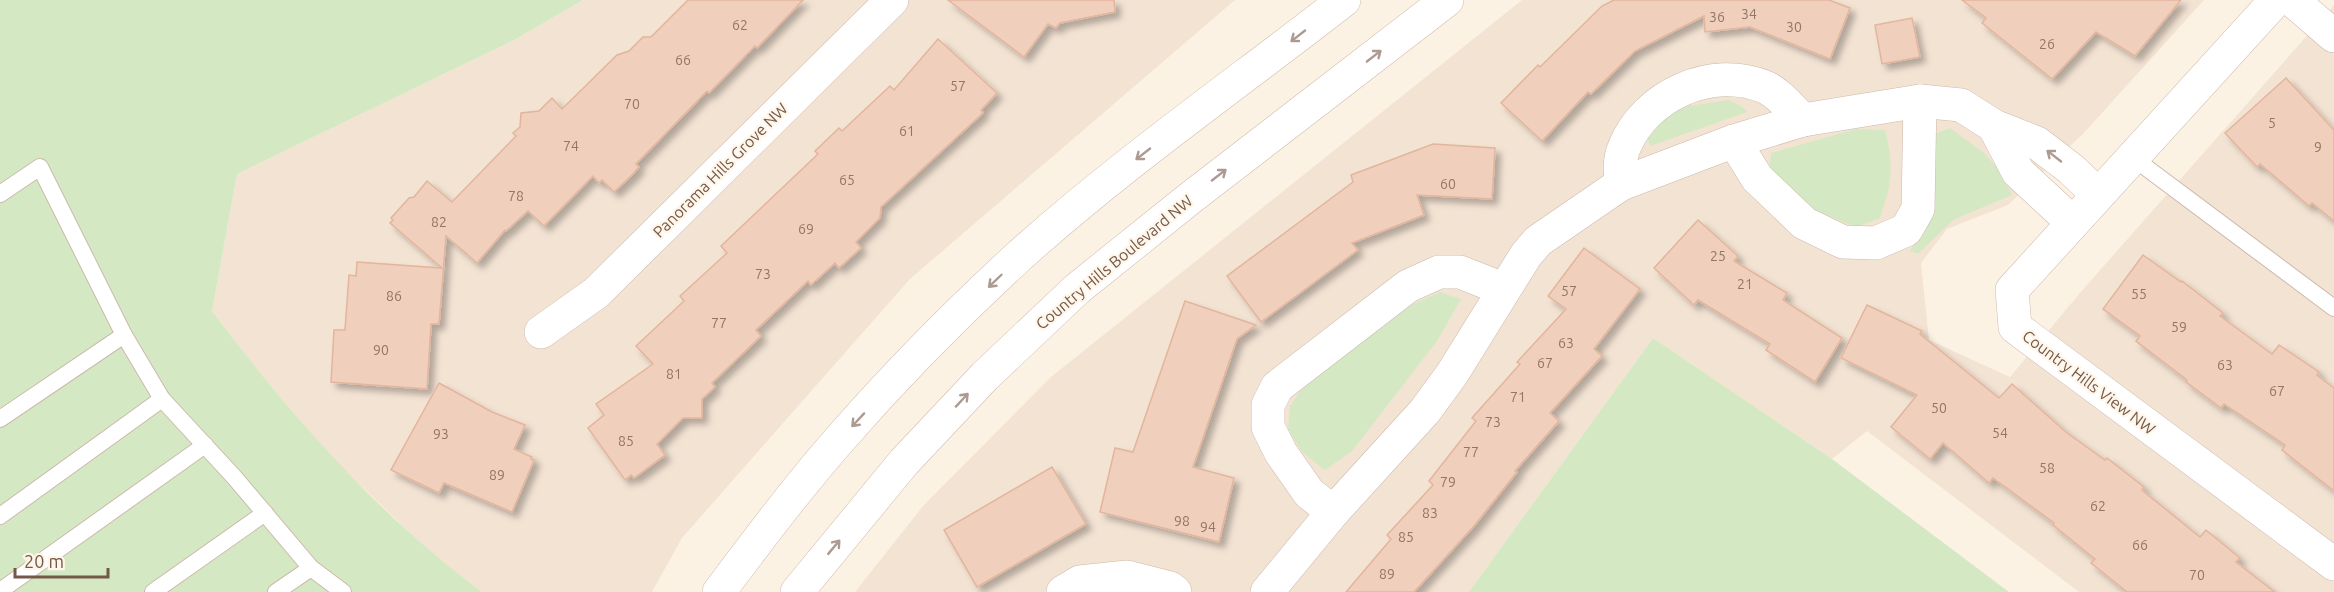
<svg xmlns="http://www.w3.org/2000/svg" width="2334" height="592" font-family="Ubuntu,sans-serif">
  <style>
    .residential { fill: #f3e3d3 }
    .green { fill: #d4e9c3 }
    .building { fill: #f0cfbc; stroke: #e3b59d; stroke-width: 1.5; filter: url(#shadow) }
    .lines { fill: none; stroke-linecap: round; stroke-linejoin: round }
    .service-casing { stroke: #cdb9ab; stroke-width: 18 }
    .minor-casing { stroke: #cdb9ab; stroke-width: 34 }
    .secondary-casing { stroke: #d2bbab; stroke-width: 34 }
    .service { stroke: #fff; stroke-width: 16 }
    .minor { stroke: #fff; stroke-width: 33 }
    .secondary { stroke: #fff; stroke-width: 33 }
    .oneway { stroke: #ac9b92 }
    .labels { text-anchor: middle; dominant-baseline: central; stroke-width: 4.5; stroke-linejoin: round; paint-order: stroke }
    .number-label { font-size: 14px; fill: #937666 }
    .street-label { font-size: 16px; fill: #74584a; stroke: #fff6ea }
  </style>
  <defs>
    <filter id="shadow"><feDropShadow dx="5.5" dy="5.5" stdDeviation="3" flood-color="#0004"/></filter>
  </defs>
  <rect width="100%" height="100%" fill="#fcf2e4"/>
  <g class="residential">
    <polygon points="583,0 1235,0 910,279 682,538 652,592 482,592 436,558 328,454 248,359 212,311 237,174 514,40"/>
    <polygon points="1522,0 2204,0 2083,134 2008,205 1947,229 1921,263 1929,340 2010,377 2079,294 2334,5 2334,592 2079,592 1867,431 1832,459 1653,338 1469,592 855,592 923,506 1051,377"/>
  </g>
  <g class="green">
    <path d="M0,0H583L514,40L237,174L212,311C290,415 377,514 482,592H0Z"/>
    <polygon points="1729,100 1744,108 1747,112 1650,146 1646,134 1670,115 1688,106"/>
    <polygon points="1950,128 1984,153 1999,170 2012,195 1953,220 1918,254 1910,251 1931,213 1935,134"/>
    <path d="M1856,129L1885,130C1894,163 1892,188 1879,219L1855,227L1814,210L1783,186L1770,166L1771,153Z"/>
    <polygon points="1440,292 1461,299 1437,341 1352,451 1325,470 1303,453 1288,430 1290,406 1307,381 1400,310"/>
    <polygon points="1653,338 1832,459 2009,592 1469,592"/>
  </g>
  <g class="building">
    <polygon points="688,0 803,0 757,48 755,46 709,93 707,91 636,164 639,167 633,174 614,192 602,180 599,183 593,176 544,226 528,211 506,231 505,230 477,263 446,236 439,324 431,324 427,389 331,382 334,330 345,330 349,275 356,276 357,262 442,268 390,223 393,220 391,218 409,198 414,197 427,181 452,202 516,136 513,133 520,127 521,113 539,111 552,98 562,109 617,55 629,51 643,37 651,37"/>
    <polygon points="948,0 1114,0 1115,12 1060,23 1056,28 1048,24 1024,57"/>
    <polygon points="1614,0 1829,0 1850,8 1830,59 1750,27 1705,32 1704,16 1635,51 1591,94 1588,92 1542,141 1501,103 1538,65 1540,67 1602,6"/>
    <polygon points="1962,0 2181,0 2135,56 2096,32 2052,79 1982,23 1986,18"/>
    <polygon points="1912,18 1920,57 1882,64 1875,25"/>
    <polygon points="938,39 997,93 981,110 983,113 881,207 880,218 856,242 861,248 839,268 835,263 811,285 808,281 756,330 761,336 712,383 715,387 702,399 702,418 683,418 657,444 665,455 634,478 631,475 625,480 588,428 604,415 596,404 653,364 636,346 684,301 680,296 727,253 721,246 818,154 815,151 839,128 842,131 890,86 894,90"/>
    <polygon points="2286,78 2334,130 2334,221 2312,203 2309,206 2260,164 2257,167 2225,133"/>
    <polygon points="1433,144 1495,148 1492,199 1417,195 1424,215 1352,243 1358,250 1261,322 1227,276 1353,182 1351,175"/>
    <polygon points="1698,220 1738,256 1734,261 1787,293 1783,300 1842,338 1815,382 1766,350 1770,344 1698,300 1694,305 1654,268"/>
    <polygon points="1584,248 1640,289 1594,349 1602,356 1550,413 1559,421 1515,471 1517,472 1474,526 1414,592 1346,592 1391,539 1387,535 1433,485 1429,481 1476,421 1472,418 1520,364 1517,362 1566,309 1548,296"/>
    <polygon points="2143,255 2181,282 2182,281 2223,313 2220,316 2272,354 2279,345 2319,372 2317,375 2334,388 2334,491 2282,450 2285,445 2224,404 2221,408 2186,382 2187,380 2136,341 2140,336 2103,309"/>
    <polygon points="1185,301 1256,325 1237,339 1193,467 1234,478 1219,542 1100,512 1115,448 1133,452"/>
    <polygon points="1867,305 1922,331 1920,334 1999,398 2012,384 2066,432 2105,460 2107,458 2144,487 2142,490 2200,537 2206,530 2240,558 2236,562 2275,592 2127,592 2091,563 2095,559 2053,525 2054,523 1993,478 1989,483 1943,443 1930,459 1891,427 1917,395 1841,358"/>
    <polygon points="439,383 492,412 525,425 514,449 532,457 531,459 534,460 512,512 444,483 439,493 391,470"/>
    <polygon points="1052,467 1086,524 977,587 944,530"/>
  </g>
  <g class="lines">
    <defs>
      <g id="service">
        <polyline points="2132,157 2334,308"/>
        <polyline points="0,194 40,167 124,335 162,399 235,478 311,568 343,592"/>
        <polyline points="0,419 124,335"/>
        <polyline points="0,516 162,399"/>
        <polyline points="0,591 205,445"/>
        <polyline points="153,592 265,513"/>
        <polyline points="276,592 311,568"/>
      </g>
      <g id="minor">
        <polyline points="2276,0 2012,290 2015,327 2334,564"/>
        <polyline points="2292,0 2334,36"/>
        <polyline points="1994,126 2018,172 2072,222"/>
        <polyline points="1734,141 1757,178 1804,223 1843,242 1876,243 1906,230 1918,209 1920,101"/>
        <path d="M1621,184C1620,172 1619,159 1624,148C1645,95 1712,65 1765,87C1779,93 1792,110 1803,120"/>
        <polyline points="541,332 596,293 892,0"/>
        <polyline points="1333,512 1309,493 1281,453 1268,427 1268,405 1277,387 1408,286 1439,272 1460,272 1503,289"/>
        <polyline points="1063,592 1080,582 1127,577 1170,588 1175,592"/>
        <polyline points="1267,592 1333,512 1425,411 1452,374 1526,255 1538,241 1621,184 1734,141 1803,120 1920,101 1961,105 1994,126 2037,143 2071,169 2098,195"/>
      </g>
      <g id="secondary">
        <path d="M719,592C758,540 797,488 840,439C895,376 955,315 1017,258C1120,165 1235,85 1344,0"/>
        <polyline points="797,592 904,462 985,376 1077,289 1189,199 1447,0"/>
      </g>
    </defs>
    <use href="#service" class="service-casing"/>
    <use href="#minor" class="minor-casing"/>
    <use href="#secondary" class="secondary-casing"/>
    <use href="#service" class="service"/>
    <use href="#minor" class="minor"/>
    <use href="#secondary" class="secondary"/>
  </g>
  <defs><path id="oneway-shaft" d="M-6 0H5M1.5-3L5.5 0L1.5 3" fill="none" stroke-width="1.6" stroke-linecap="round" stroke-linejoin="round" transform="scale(1.5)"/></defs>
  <g class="oneway">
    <use href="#oneway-shaft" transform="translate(1298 36) rotate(142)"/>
    <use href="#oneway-shaft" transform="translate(1374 56) rotate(-38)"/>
    <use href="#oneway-shaft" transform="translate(1143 154) rotate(142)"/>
    <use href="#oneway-shaft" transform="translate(2054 156) rotate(-142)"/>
    <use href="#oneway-shaft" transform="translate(1219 175) rotate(-38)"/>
    <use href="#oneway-shaft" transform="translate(995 281) rotate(136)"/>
    <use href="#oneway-shaft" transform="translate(962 400) rotate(-47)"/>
    <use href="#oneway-shaft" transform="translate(858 420) rotate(133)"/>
    <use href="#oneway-shaft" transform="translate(834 547) rotate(-50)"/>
  </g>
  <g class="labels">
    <g class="number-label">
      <text x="1749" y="14">34</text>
      <text x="1717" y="17">36</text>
      <text x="740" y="25">62</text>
      <text x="1794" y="27">30</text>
      <text x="2047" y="44">26</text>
      <text x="683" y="60">66</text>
      <text x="958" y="86">57</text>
      <text x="632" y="104">70</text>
      <text x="2272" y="123">5</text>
      <text x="907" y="131">61</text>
      <text x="571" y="146">74</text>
      <text x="2318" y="147">9</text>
      <text x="847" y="180">65</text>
      <text x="1448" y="184">60</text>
      <text x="516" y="196">78</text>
      <text x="439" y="222">82</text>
      <text x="806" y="229">69</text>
      <text x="1718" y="256">25</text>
      <text x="763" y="274">73</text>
      <text x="1745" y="284">21</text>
      <text x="1569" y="291">57</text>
      <text x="2139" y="294">55</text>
      <text x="394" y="296">86</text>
      <text x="719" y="323">77</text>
      <text x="2179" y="327">59</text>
      <text x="1566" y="343">63</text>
      <text x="381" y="350">90</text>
      <text x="1545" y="363">67</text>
      <text x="2225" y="365">63</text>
      <text x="674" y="374">81</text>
      <text x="2277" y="391">67</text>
      <text x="1518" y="397">71</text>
      <text x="1939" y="408">50</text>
      <text x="1493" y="422">73</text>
      <text x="2000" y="433">54</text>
      <text x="441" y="434">93</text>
      <text x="626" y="441">85</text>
      <text x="1471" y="452">77</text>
      <text x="2047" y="468">58</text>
      <text x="497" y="475">89</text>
      <text x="1448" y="482">79</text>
      <text x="2098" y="506">62</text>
      <text x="1430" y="513">83</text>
      <text x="1182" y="521">98</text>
      <text x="1208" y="527">94</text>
      <text x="1406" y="537">85</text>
      <text x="2140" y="545">66</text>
      <text x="1387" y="574">89</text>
      <text x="2197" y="575">70</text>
    </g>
    <g class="street-label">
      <text transform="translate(720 170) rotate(-45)">Panorama Hills Grove NW</text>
      <text transform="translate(1114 262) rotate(-40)">Country Hills Boulevard NW</text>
      <text transform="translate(2089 382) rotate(37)">Country Hills View NW</text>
    </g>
  </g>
  <path d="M15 568v9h93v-9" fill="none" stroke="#74584a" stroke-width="3"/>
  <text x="24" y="568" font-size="18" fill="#74584a" stroke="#fff6ea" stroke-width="4.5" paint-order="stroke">20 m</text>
</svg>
